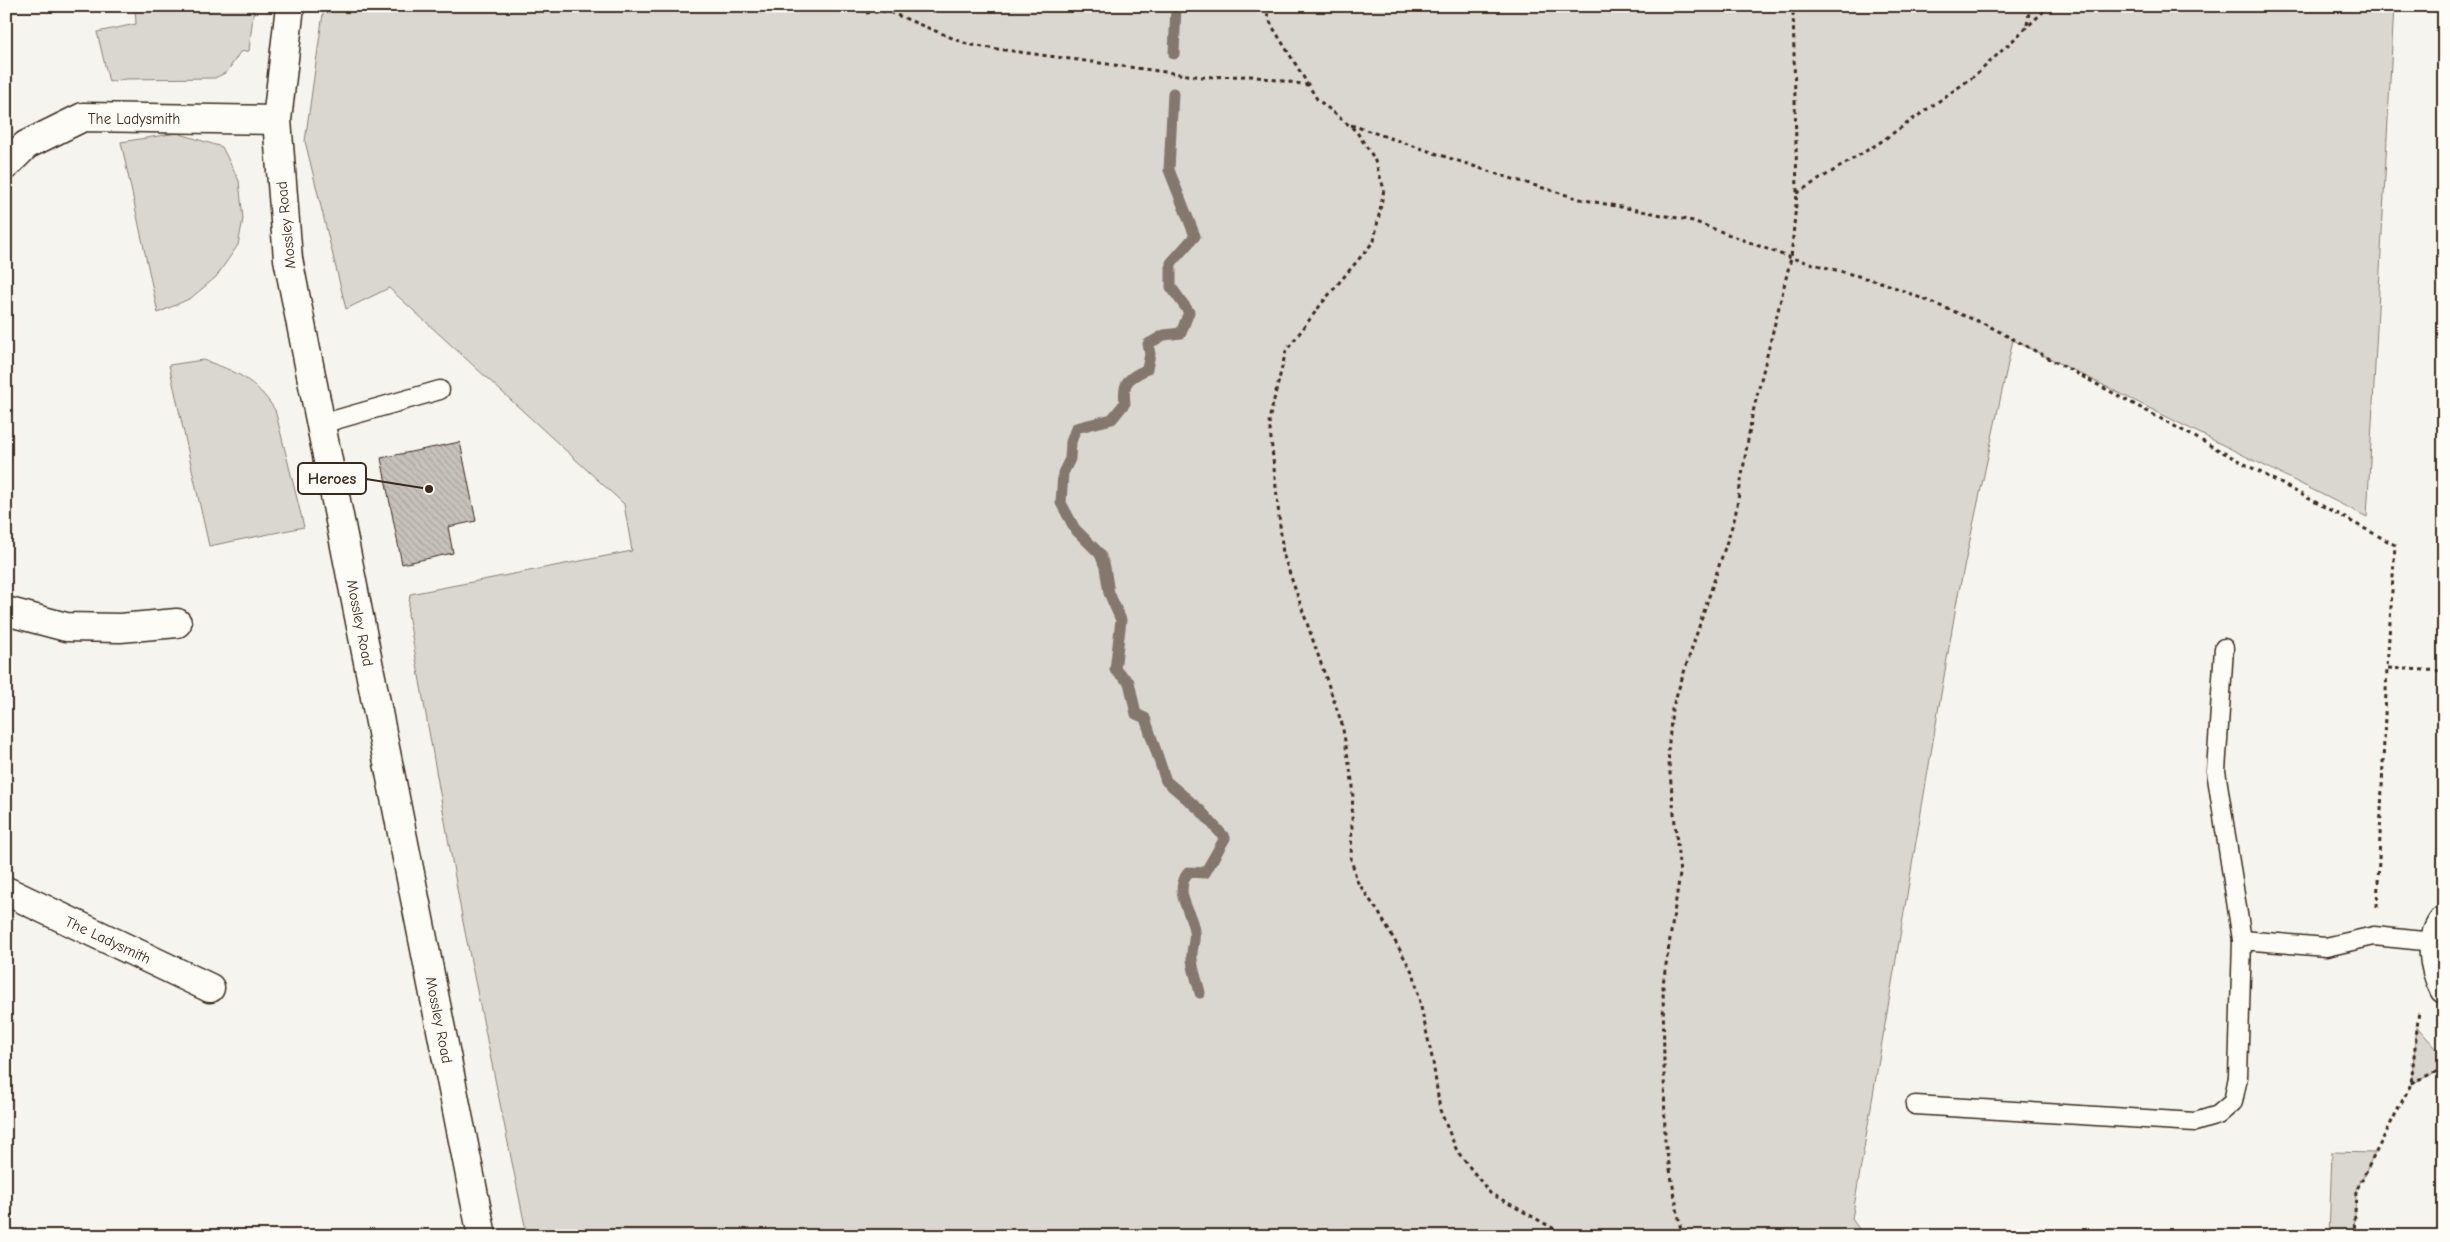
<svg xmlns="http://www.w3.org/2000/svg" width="2450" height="1242" font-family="'Comic Neue',sans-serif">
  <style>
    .green { fill: #dad6d0; stroke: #8a8077 }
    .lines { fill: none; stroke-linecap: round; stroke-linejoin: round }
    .stream { stroke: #84786e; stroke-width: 11 }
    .building { fill: url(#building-back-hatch); stroke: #3b2a1e }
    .service-casing { stroke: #3b2a1e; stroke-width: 21 }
    .minor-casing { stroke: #3b2a1e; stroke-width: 31 }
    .primary-casing { stroke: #3b2a1e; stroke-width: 31 }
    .path { stroke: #3b2a1e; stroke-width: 3; stroke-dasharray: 4 4; stroke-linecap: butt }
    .service { stroke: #fdfcf7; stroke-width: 18 }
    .minor { stroke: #fdfcf7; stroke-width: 28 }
    .primary { stroke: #fdfcf7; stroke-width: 28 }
    .labels { text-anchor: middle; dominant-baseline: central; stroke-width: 4; stroke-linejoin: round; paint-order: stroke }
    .street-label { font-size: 15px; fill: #3b2a1e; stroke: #fdfcf7 }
    .leader { fill: none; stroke: #3b2a1e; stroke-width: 2 }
    .callout-dot { fill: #3b2a1e; stroke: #fdfcf7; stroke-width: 2 }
    .callout { fill: #fdfcf7; stroke: #3b2a1e; stroke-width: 2 }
    .callout-label { font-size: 16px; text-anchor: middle; font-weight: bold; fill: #3b2a1e }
  </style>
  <defs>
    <pattern id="building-back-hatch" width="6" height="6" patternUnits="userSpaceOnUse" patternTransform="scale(1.25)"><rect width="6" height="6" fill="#c7c1bb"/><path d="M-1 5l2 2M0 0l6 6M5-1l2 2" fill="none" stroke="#aca6a0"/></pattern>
  </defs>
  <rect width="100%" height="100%" fill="#f5f4ee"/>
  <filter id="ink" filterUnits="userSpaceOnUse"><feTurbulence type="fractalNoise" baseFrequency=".02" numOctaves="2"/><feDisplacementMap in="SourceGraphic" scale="10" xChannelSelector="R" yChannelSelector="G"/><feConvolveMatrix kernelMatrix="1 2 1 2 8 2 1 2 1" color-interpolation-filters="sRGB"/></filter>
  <g filter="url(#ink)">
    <g class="green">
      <polygon points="135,6 254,6 249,51 240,52 227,72 215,78 126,79 109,82 97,32 136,24"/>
      <polygon points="324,6 2394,6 2367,517 2013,340 1957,600 1852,1219 1864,1236 527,1236 463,922 408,614 410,594 632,551 624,504 389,288 346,309 305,141"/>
      <polygon points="177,133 222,147 239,181 243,219 238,245 216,277 191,298 158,313 121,142"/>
      <path d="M203,360C236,371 256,380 275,410L304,527L209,546L169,365Z"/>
      <polygon points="2417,1027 2444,1057 2444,1068 2411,1084"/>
      <polygon points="2332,1152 2375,1153 2356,1191 2354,1236 2329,1236"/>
    </g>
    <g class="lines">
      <g class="stream">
        <polyline points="1174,54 1176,6"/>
        <path d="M1173,93L1169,170L1195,236L1171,263V287L1189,312L1181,333L1164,335L1148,344L1150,354L1147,369C1129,378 1122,381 1125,403L1112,419L1076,428L1071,442L1070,459L1063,473L1061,503L1075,529L1100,554L1105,567L1109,593L1121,620L1115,670L1129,682L1136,714L1145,718L1166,781L1200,810L1225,838L1205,873L1188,872C1173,895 1191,908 1194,931C1196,940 1191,949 1192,958C1192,969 1198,982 1200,993"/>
      </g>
    </g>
    <polygon class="building" points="460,442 476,521 448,527 453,553 402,564 381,458"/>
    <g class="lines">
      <defs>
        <g id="service">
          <polyline points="321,424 440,390"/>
          <polyline points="2224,648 2216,771 2242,940"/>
          <polyline points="1915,1105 2195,1122 2218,1115 2233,1102 2238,1077 2242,940 2326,947 2374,936 2434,942"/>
        </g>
        <g id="minor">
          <polyline points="6,165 26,145 83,117 277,120"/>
          <polyline points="6,611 66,627 120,628 177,623"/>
          <polyline points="6,891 210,988"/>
          <path d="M2444,920C2428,940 2433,967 2444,989"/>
        </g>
        <polyline id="primary" points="290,6 277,120 288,259 482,1236"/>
      </defs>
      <use href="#service" class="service-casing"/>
      <use href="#minor" class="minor-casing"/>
      <use href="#primary" class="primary-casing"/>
      <g class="path">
        <polyline points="1264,6 1272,26 1317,99 1356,131 1374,158 1384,189 1374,241 1322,303 1286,351 1269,420 1283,554 1342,724 1353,786 1351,859 1357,881 1379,913 1414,975 1433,1062 1440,1110 1457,1151 1490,1193 1567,1236"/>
        <polyline points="866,13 887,11 967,44 983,47 1202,77 1251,76 1308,85"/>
        <polyline points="2027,25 2030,6"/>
        <polyline points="1351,125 1503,176 1580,199 1693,221 1791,258 1884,283 1987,325 2395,545 2387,668 2444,671"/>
        <polyline points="1797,193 1879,143 1976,75 2046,9 2052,6"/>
        <polyline points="2377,907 2387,668"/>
        <polyline points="2411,1083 2444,1068"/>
        <polyline points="1682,1236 1665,1142 1663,984 1680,874 1668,753 1672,709 1735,517 1752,416 1791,258 1797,193 1793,6"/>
        <polyline points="2354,1236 2356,1191 2411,1084 2419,1010"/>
      </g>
      <use href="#service" class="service"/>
      <use href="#minor" class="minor"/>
      <use href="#primary" class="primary"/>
    </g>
  </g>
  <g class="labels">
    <g class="street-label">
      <text x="134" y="119">The Ladysmith</text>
      <text transform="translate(286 225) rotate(-96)">Mossley Road</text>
      <text transform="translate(360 623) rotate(79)">Mossley Road</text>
      <text transform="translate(108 940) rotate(25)">The Ladysmith</text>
      <text transform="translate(439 1020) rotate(79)">Mossley Road</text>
    </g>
  </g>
  <path class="leader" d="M429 489L366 479"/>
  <circle class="callout-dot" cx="429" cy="489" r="5"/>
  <rect class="callout" x="298" y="463" width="68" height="31" rx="5"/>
  <g class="callout-label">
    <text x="332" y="484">Heroes</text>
  </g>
  <rect width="2450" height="1242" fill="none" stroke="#fdfcf7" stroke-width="25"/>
  <rect x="12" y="12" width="2425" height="1217" fill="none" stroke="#3b2a1e" stroke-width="2" filter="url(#ink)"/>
</svg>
